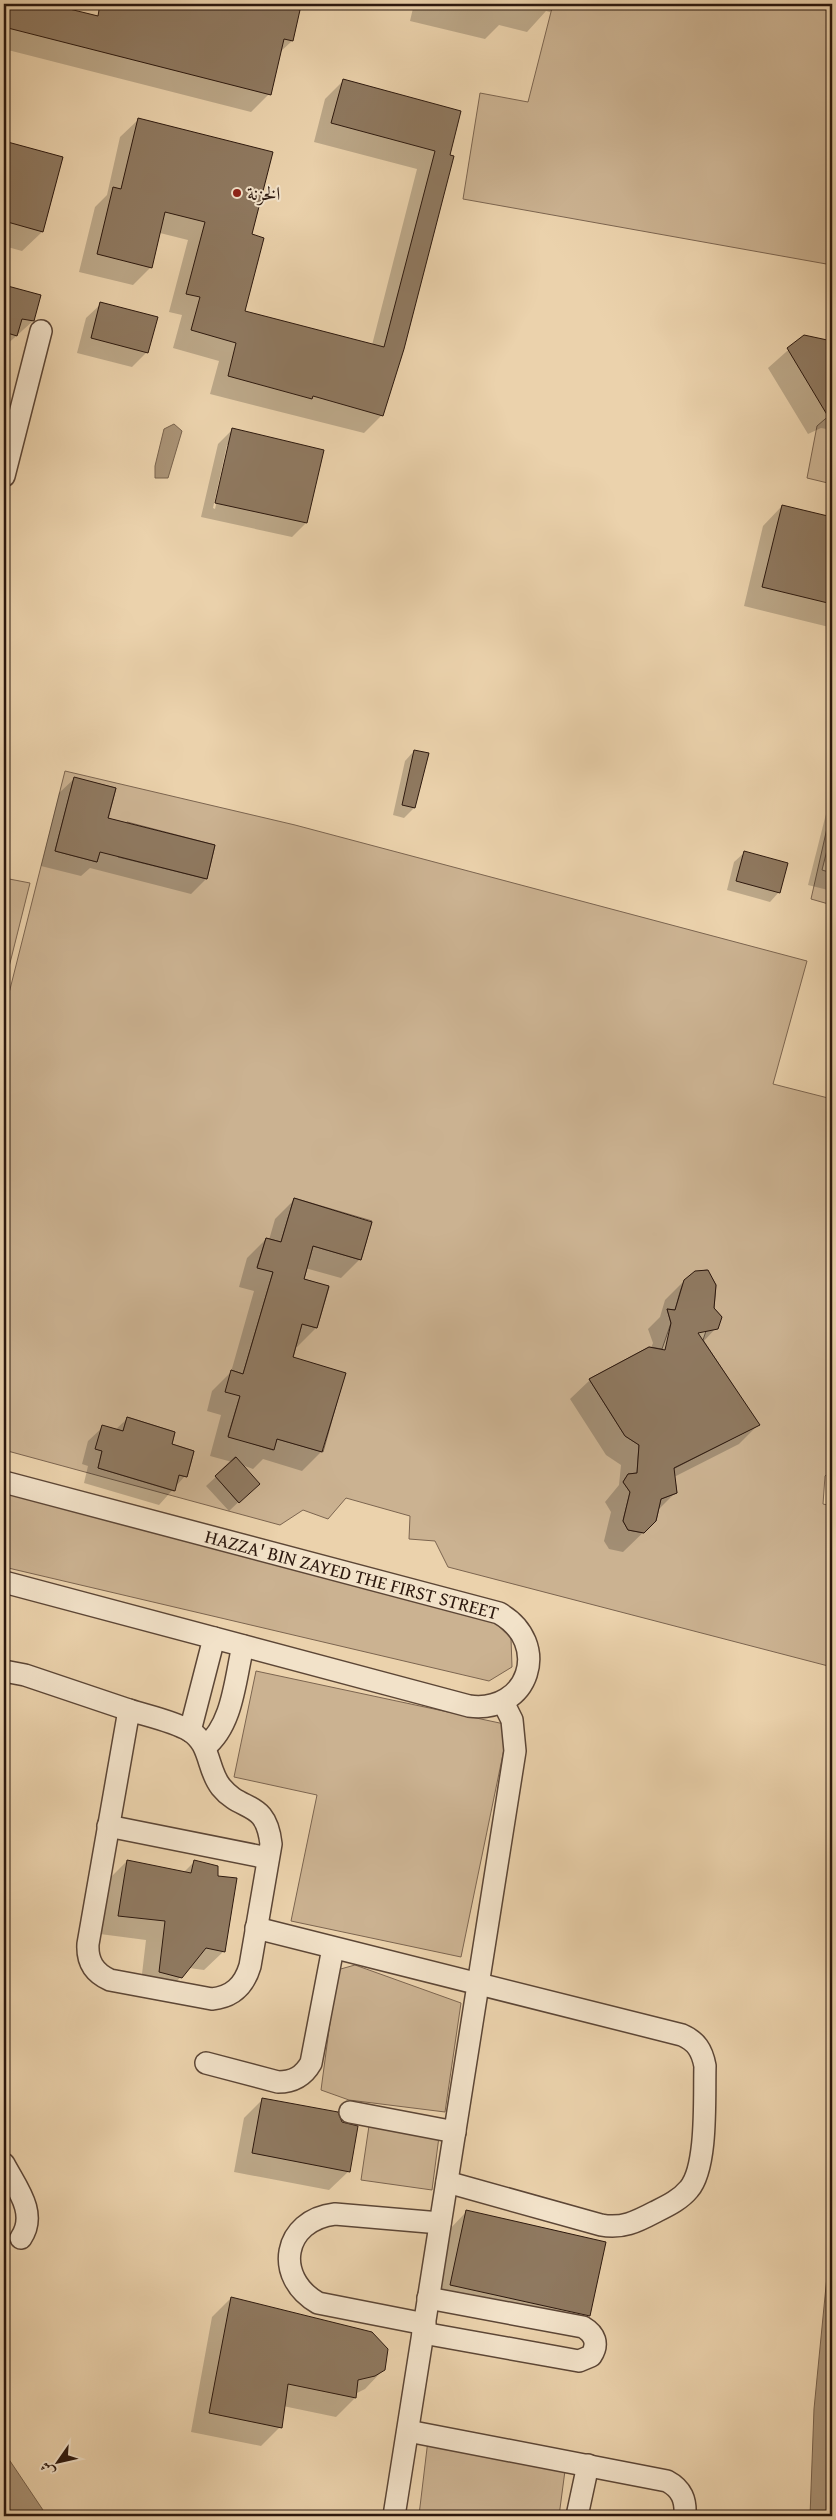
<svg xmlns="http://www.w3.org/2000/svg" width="836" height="2520" font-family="'Gentium Book Plus',Amiri,serif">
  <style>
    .green { fill: #cbb291; stroke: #7c6550; fill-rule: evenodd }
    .water { fill: #aa9376; stroke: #78624c }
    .shadow { fill: #0003; fill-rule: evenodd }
    .building { fill: #8f7960; stroke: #2c180e }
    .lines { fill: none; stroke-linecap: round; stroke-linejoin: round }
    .minor-casing { stroke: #5c4636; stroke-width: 24 }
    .minor { stroke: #f2e2c9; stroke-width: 21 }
    .poi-dot { fill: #8f2418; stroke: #f2e2c9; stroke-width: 2 }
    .labels { text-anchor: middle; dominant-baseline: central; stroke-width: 4; stroke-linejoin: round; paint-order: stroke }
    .poi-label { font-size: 19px; fill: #2c180e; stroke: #f2e2c9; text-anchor: start }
    .street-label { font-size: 19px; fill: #2c180e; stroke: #f2e2c9 }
  </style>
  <rect width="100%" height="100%" fill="#ebd2ac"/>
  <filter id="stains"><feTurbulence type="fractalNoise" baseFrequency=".004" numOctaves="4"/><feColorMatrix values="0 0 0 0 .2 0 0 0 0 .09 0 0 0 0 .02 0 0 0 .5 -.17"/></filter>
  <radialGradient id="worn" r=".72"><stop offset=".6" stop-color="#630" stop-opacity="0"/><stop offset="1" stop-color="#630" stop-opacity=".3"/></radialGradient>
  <g class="green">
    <polygon points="553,4 832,4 832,265 463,199 480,93 528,102"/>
    <polygon points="832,413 832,484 807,478 817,426"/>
    <path d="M65,771L295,825L807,961L773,1084L832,1099V1469L825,1476L823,1504L832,1506V1667L448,1567L435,1541L409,1539L410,1516L346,1498L328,1519L303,1510L280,1525L4,1450V1013ZM74,778L116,788L97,862L55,851ZM127,822L215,845L207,879L118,857ZM294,1198L372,1221L361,1260L313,1246L304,1279L329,1287L317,1328L302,1324L291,1365L345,1373L323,1452L277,1439L273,1450L228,1436L240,1396L231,1370L243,1374L273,1272L257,1267L266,1238L281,1242ZM707,1270L716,1285L714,1308L722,1317L706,1331L703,1340L759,1425L669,1471L675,1480L677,1493L661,1499L656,1521L644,1533L628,1530L623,1521L630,1492L623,1482L628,1474L637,1473L639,1445L625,1436L589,1379L649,1347L662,1349L671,1323L667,1309L675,1310C682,1287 681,1273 707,1270ZM127,1417L175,1432L172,1444L194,1451L187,1477L179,1475L174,1491L98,1468L102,1451L96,1449L102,1426L123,1431ZM235,1457H236L239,1503L215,1476Z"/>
    <polygon points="832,806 832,830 822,870 832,873 832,905 811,899"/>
    <polygon points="4,878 30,883 4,987"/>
    <polygon points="4,1492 487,1615 511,1638 512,1667 489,1681 4,1567"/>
    <polygon points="256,1671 509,1725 461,1957 291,1921 317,1795 234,1777"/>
    <polygon points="355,1965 461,2003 445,2112 349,2100 321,2090 337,1970"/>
    <polygon points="370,2119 440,2129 432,2190 361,2180"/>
    <polygon points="428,2440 566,2463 559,2516 419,2515"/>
  </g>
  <g class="water">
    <polygon points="174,424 182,431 168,478 155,478 155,466 164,429"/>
    <polygon points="832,2225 832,2516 810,2516 814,2409"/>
    <polygon points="4,2452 45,2513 47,2516 4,2516"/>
  </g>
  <g class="shadow">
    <polygon points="4,4 44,4 136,27 142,4 272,4 299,11 292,41 280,52 269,94 251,112 4,49"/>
    <polygon points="414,4 558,4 550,12 546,11 527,32 499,25 485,39 410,21"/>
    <polygon points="343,81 460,112 382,415 364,433 210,394 219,361 173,348 182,315 169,312 188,240 160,233 151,267 133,285 79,272 95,207 107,195 120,137 139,119 250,235 243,312 372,345 417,169 314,142 325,99"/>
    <polygon points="4,143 61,158 42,232 22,251 4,246"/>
    <polygon points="4,286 39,296 33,321 4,347"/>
    <polygon points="101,304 147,352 132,367 77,353 86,318"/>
    <polygon points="804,336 832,343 832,430 821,428 808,434 768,368"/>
    <path d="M233,429L306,523L292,537L201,517L218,444ZM227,445H230L215,509L213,508Z"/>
    <polygon points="782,506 832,518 832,624 829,627 744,606 763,526"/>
    <polygon points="414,751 428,754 414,808 404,818 393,815 405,761"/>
    <polygon points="74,779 107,818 214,846 206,879 191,894 90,868 81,876 41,866 59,793"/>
    <polygon points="832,802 832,891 808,885 828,806"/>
    <polygon points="744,853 779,892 770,902 727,890 734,862"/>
    <polygon points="294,1200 360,1259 341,1278 305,1268 302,1280 316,1328 297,1347 295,1346 291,1358 321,1452 302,1471 263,1459 253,1469 242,1465 248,1493 229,1511 206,1486 232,1462 210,1456 221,1415 207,1411 212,1391 231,1372 254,1291 239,1287 247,1258 266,1239 269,1240 275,1219"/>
    <polygon points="685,1280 712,1308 716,1328 703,1342 758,1425 739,1444 674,1477 675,1493 657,1511 655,1521 623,1552 609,1549 604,1541 611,1512 605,1502 619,1485 621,1465 606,1455 570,1399 590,1380 651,1348 653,1343 648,1329 660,1317 665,1300"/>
    <polygon points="127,1419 170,1445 185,1476 159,1505 84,1483 88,1466 82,1464 88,1441 103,1427 115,1430"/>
    <polygon points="127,1861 183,1873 194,1862 224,1951 204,1970 189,1968 162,1997 140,1991 146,1940 100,1934 108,1880"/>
    <polygon points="263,2099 349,2171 329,2190 234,2172 244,2118"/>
    <polygon points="467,2211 605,2243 588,2316 569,2335 431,2304 448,2231"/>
    <polygon points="231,2298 384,2369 365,2389 355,2394 355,2398 336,2417 283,2406 280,2427 261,2446 191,2432 212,2317"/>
  </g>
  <g class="building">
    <polygon points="4,4 49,4 98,16 100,4 276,4 300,10 293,41 284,39 271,95 4,27"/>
    <polygon points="343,79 461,111 450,155 454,156 404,349 383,416 313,396 312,399 228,376 236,343 191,330 200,297 186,294 205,222 165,212 152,268 97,254 113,187 121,189 138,118 273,152 252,234 264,238 245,311 384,347 435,151 331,123"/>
    <polygon points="4,141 63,157 43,232 4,221"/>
    <polygon points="4,285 41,295 34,321 22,319 17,336 4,332"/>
    <polygon points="100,302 158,317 148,353 91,338"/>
    <polygon points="804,335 832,341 832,423 787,348"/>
    <polygon points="232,428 324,450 307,523 215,503"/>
    <polygon points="782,505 832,517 832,604 762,587"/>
    <polygon points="414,750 429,753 415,808 402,805"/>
    <polygon points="74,777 116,788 108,818 215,845 207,879 100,852 97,862 55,851"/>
    <polygon points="744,851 788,863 780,893 736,881"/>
    <polygon points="294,1198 372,1222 361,1260 313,1246 304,1279 329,1286 317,1328 302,1324 293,1357 346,1373 322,1452 277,1439 274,1450 228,1437 240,1396 225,1392 231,1370 243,1374 273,1272 257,1268 266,1238 281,1242"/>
    <polygon points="708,1270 716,1285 714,1308 722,1317 718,1329 698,1333 760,1425 674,1468 677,1493 661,1499 656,1521 644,1533 628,1530 623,1521 630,1492 623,1482 628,1474 637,1473 639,1445 625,1436 589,1379 649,1347 665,1350 671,1323 667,1309 675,1310 684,1280 695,1271"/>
    <polygon points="127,1417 175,1432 172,1444 194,1451 187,1477 179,1475 175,1491 98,1468 102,1451 95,1449 102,1425 123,1431"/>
    <polygon points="236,1457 260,1484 239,1503 215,1476"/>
    <polygon points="127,1860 191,1873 194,1860 218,1866 218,1876 237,1878 225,1952 206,1948 182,1978 159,1972 165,1921 118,1916"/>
    <polygon points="262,2098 338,2112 342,2122 358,2126 350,2172 252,2153"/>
    <polygon points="466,2210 606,2242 590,2316 450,2285"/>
    <polygon points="231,2297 372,2332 388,2349 385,2370 375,2376 358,2380 356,2398 288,2384 282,2428 209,2413"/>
  </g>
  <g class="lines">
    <defs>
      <g id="minor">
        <polyline points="4,476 41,331"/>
        <path id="s1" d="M4,1482L499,1613C552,1643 529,1714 469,1706L4,1582"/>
        <polyline points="4,1671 25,1675 129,1710"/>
        <path d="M129,1710C148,1716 173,1721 190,1731C211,1744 207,1770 221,1787C242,1813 266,1799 271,1844L250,1966C244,1986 232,1997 212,1999L110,1980C94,1973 87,1961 88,1944Z"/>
        <polyline points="190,1731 214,1638"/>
        <path d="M205,1747C233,1725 235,1679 243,1646"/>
        <polyline points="108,1826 268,1858"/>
        <path d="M256,1928L682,2035C696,2041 702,2050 705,2066C704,2096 708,2167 689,2189C680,2200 667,2206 655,2212C636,2222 622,2229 601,2225L447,2182"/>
        <path d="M206,2063L278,2082C293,2082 303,2077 311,2063L333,1948"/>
        <polyline points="350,2112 455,2132"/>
        <path d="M4,2164C16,2187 38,2213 21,2238"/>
        <path d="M425,2324L318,2303C273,2277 283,2220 335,2214L440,2223"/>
        <path d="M423,2333L579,2361L591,2356C599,2344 595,2334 583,2327L428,2298"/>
        <path d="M408,2431L667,2481C682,2489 686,2500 685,2516"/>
        <polyline points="394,2516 515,1751 512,1720 503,1702"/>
        <polyline points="577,2516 588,2465"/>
      </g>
    </defs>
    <use href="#minor" class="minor-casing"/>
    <use href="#minor" class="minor"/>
  </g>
  <circle class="poi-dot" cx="237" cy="193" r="5"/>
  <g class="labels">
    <g class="poi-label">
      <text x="247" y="193">الخزنة</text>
    </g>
    <g class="street-label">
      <text stroke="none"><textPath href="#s1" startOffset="360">HAZZA' BIN ZAYED THE FIRST STREET</textPath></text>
    </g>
  </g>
  <rect width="836" height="2520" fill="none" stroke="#ebd2ac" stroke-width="20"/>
  <rect x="5" y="5" width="826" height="2510" fill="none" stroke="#2c180e" stroke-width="2.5"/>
  <rect x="10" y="10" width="816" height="2500" fill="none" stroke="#2c180e"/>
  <g transform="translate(58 2462) rotate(236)" stroke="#f2e2c9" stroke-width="4" paint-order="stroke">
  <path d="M0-4L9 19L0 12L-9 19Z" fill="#2c180e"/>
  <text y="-8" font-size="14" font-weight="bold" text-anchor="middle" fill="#2c180e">ش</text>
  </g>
  <rect width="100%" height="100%" filter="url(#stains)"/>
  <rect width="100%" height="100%" fill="url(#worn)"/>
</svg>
